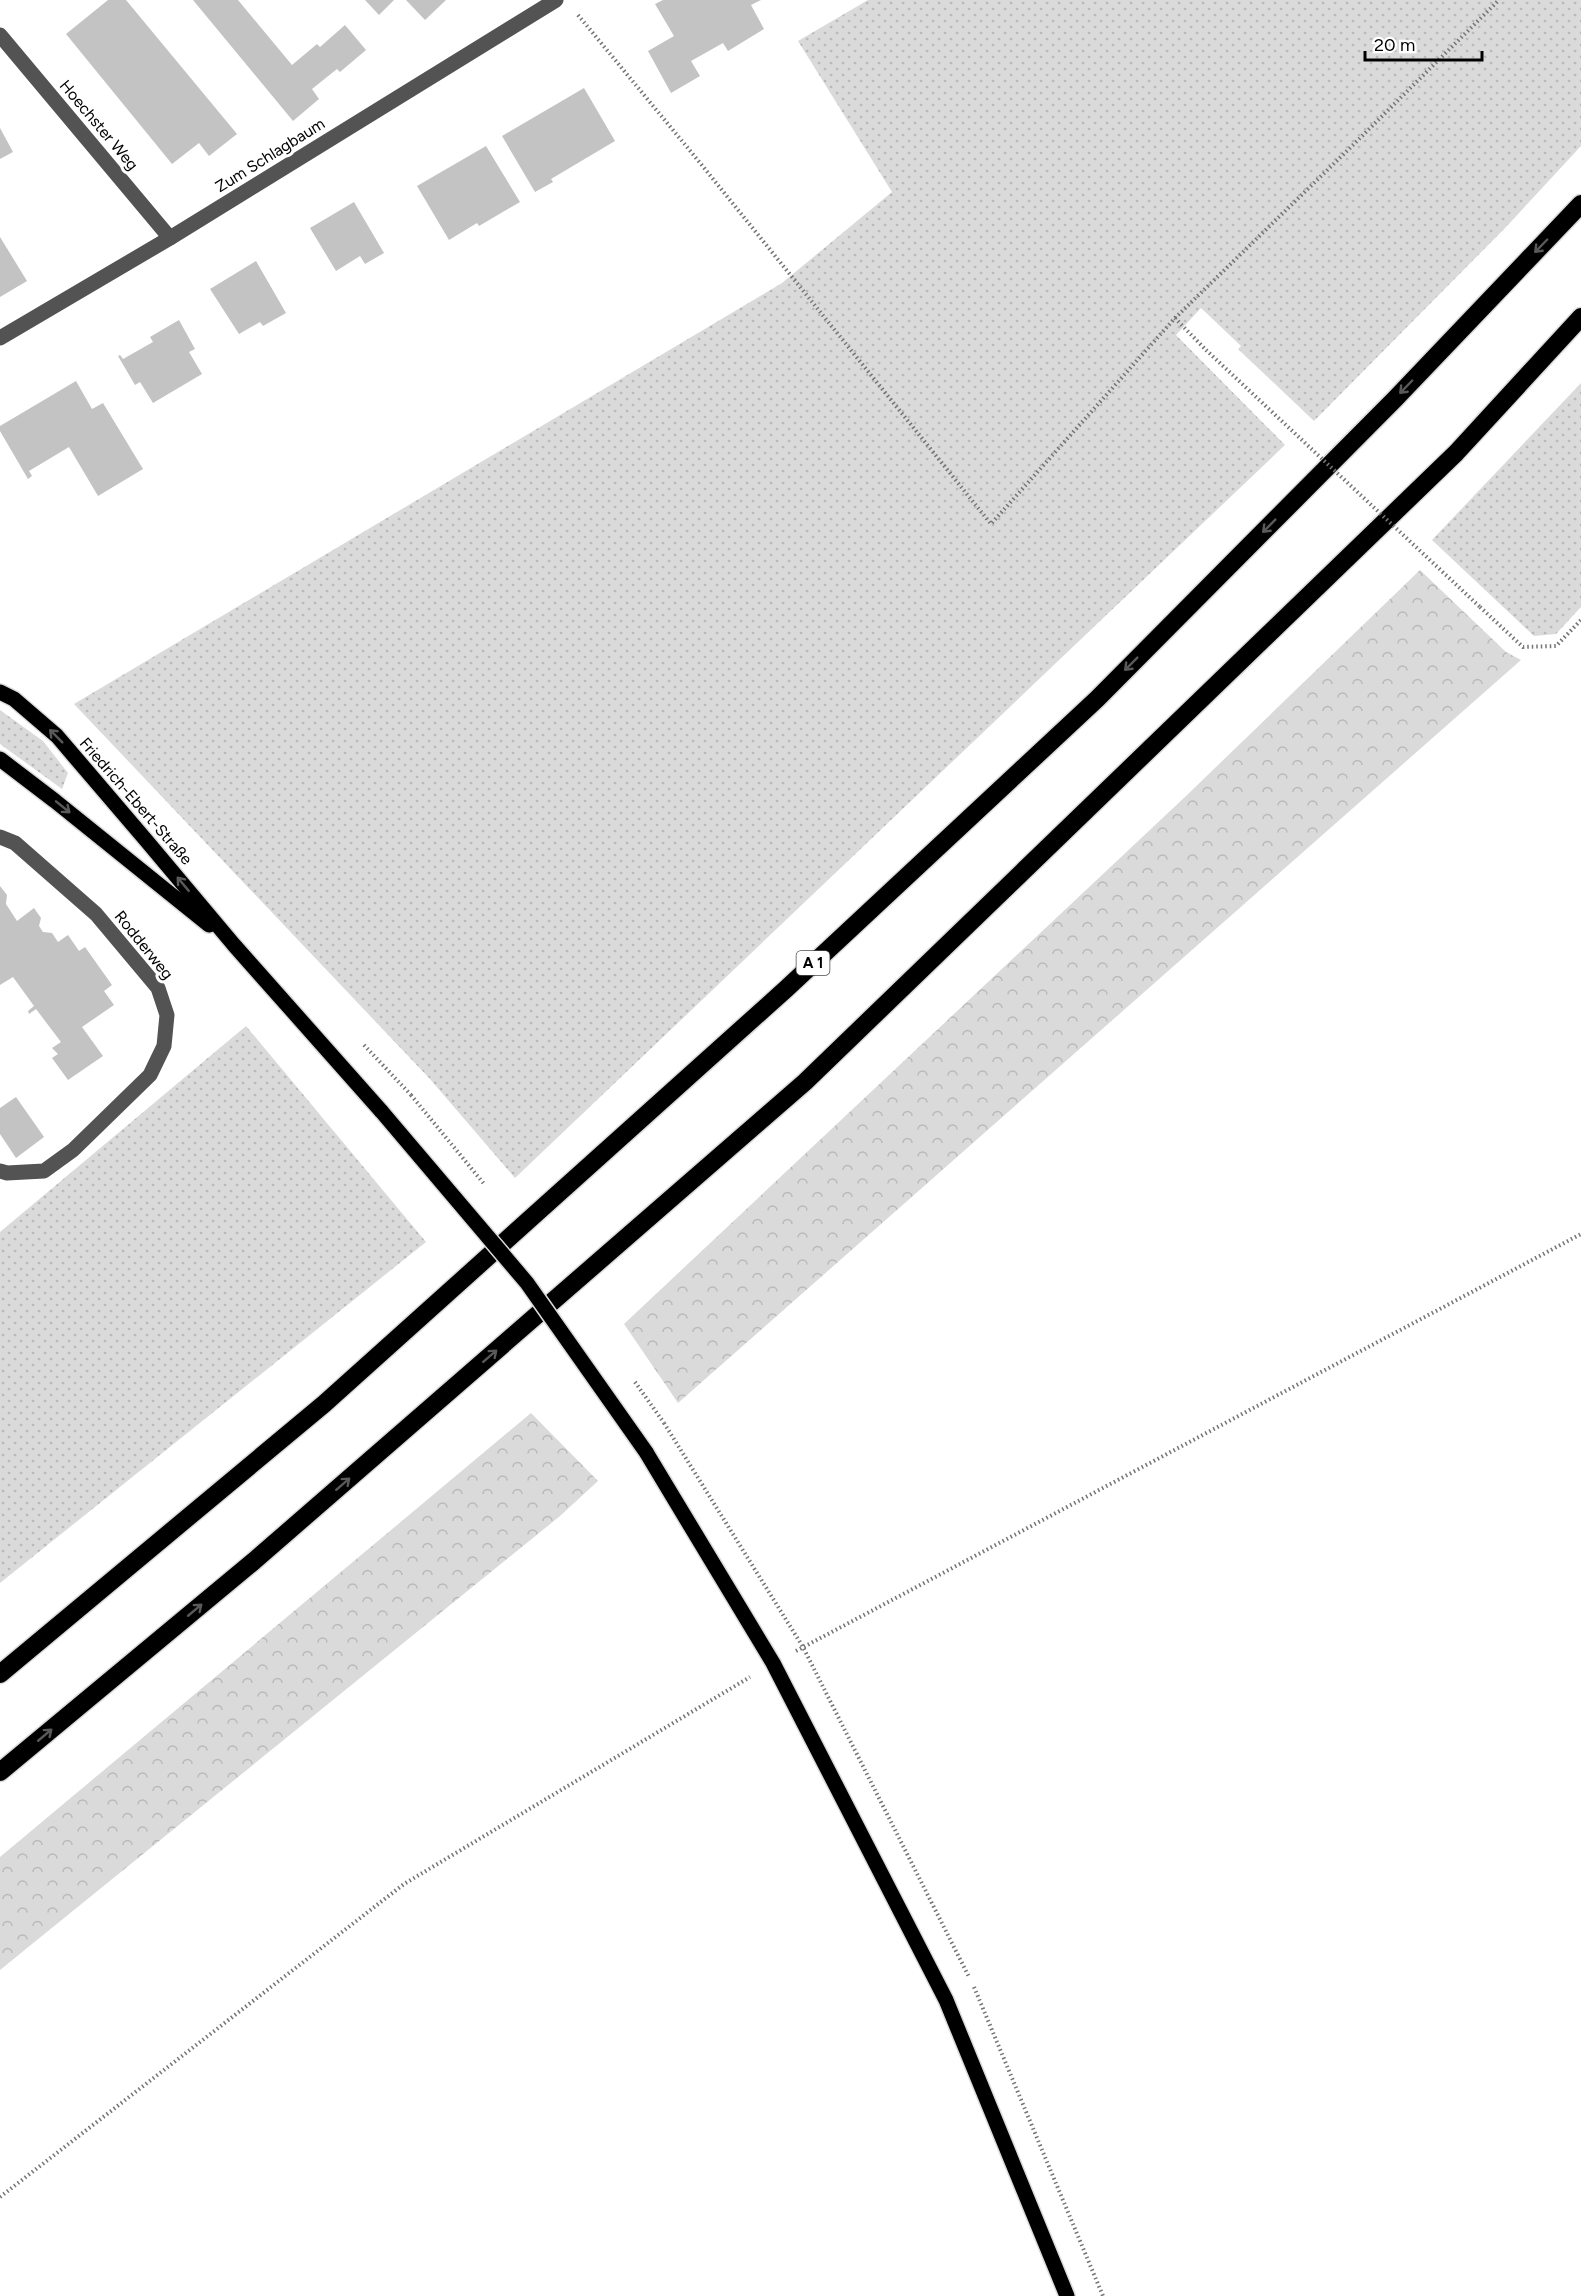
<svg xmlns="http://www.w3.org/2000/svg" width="1581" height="2296" font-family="Figtree,sans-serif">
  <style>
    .grass { fill: url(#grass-dots) }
    .forest { fill: url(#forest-crowns) }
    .building { fill: #c3c3c3 }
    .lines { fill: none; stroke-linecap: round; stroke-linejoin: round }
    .major-casing { stroke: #dbdbdb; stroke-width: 18 }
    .highway-casing { stroke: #dbdbdb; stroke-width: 21 }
    .path { stroke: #757575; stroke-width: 4; stroke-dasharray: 1.5 3; stroke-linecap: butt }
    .minor { stroke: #535353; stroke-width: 15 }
    .major { stroke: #000; stroke-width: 15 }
    .highway { stroke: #000; stroke-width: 18 }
    .major-bridge-casing { stroke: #dbdbdb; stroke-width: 18; stroke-linecap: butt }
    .path-bridge { stroke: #757575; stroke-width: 4; stroke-dasharray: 1.5 3; stroke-linecap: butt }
    .major-bridge { stroke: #000; stroke-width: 15 }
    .oneway { stroke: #595959 }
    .labels { text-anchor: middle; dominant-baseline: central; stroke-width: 6; stroke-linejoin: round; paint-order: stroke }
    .shield { fill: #fff; stroke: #4c4c4c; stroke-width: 1.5 }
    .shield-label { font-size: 15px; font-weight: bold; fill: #000 }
    .street-label { font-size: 16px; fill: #000; stroke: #fff }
  </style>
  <defs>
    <pattern id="grass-dots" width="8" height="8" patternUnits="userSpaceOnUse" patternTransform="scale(1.5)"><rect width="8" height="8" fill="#dadada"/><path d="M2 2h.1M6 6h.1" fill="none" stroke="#b9b9b9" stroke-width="1.8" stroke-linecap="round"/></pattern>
    <pattern id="forest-crowns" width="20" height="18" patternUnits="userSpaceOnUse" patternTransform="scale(1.5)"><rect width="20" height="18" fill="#dadada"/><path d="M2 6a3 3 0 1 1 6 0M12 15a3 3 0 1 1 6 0" fill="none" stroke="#b9b9b9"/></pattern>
  </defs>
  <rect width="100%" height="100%" fill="#fff"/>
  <g class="grass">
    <polygon points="868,0 1581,0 1581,146 1506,227 1314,421 1238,349 1241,346 1201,308 1176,335 1285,445 515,1178 430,1079 74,704 782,283 892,192 798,41"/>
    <polygon points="1581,383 1581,607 1556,634 1534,636 1432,540"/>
    <polygon points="0,710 43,741 68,773 62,789 0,744"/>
    <polygon points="246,1026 426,1242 0,1583 0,1232"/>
  </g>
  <g class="forest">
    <polygon points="1420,570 1506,652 1521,660 678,1403 624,1324 1186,796"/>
    <polygon points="531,1413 598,1481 560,1516 0,1970 0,1857"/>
  </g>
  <g class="building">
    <polygon points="108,0 126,0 237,134 209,156 199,143 172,164 66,34"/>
    <polygon points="193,0 238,0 292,65 317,44 320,47 345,25 366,50 340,72 337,69 312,89 319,99 293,121"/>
    <polygon points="365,0 394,0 379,15"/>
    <polygon points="406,0 446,0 425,20"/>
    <polygon points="663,0 761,0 751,5 764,29 728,51 723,43 691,61 700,76 671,93 648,51 674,36 655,4"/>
    <polygon points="584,88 615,141 551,179 553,182 535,192 502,136"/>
    <polygon points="0,128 13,152 0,159"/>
    <polygon points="486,146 520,202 479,226 477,223 449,240 417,186"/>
    <polygon points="354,202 384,253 365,264 360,256 336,271 310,228"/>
    <polygon points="0,237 27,281 0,297"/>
    <polygon points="256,261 286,313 263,326 260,322 239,334 210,289"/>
    <polygon points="179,320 195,349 189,352 202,374 153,403 140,382 135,385 118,356 120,355 123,359 153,342 150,337"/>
    <polygon points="76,381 92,409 103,403 143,469 98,496 69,447 29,471 32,476 28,479 0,431 0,426"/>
    <polygon points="0,886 7,895 6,904 17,921 34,908 41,918 39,926 43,932 52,933 58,942 68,935 79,951 85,947 112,985 104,991 114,1005 82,1027 103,1056 68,1080 52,1058 58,1054 52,1048 61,1042 36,1009 29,1014 28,1011 34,1006 13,977 0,985"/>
    <polygon points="16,1097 44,1137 16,1158 0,1134 0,1108"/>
  </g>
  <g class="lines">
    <defs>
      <g id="major">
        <polyline points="0,692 14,699 57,736 145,839 234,945 382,1112"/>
        <polyline points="0,759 55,801 209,925"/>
        <polyline points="646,1452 773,1663 946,2000 1067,2296"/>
      </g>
      <g id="highway">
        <polyline points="0,1674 324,1404 786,989 1097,699 1395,399 1581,204"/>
        <polyline points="0,1772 254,1561 805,1082 1456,453 1581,317"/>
      </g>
    </defs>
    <use href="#major" class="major-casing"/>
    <use href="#highway" class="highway-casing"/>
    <g class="path">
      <polyline points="578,15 701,164 991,524 1175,318 1206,350"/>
      <polyline points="1175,318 1350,148 1499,0"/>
      <polyline points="1480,607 1523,647 1556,646 1581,620"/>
      <polyline points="364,1045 411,1095"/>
      <polyline points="664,1423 803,1647 969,1977"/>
      <polyline points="796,1651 1581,1234"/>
      <polyline points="974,1987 1103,2296"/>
      <polyline points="0,2197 404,1884 750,1677"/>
    </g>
    <g class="minor">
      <polyline points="0,35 170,238"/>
      <polyline points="0,338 170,238 556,0"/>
      <polyline points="0,837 15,843 96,914 158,988 167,1015 164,1046 150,1075 73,1150 44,1171 7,1173 0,1171"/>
    </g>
    <use href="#major" class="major"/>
    <use href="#highway" class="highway"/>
    <defs>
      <polyline id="major-bridge" points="382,1112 527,1283 646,1452"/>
    </defs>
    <use href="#major-bridge" class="major-bridge-casing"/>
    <g class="path-bridge">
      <polyline points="1206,350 1480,607"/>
      <polyline points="411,1095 485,1185"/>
      <polyline points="635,1382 664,1423"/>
    </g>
    <use href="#major-bridge" class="major-bridge"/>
  </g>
  <defs><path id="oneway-shaft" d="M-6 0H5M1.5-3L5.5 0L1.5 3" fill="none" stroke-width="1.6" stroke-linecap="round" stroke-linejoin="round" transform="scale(1.5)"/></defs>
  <g class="oneway">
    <use href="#oneway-shaft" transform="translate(1541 246) rotate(134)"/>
    <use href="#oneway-shaft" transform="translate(1406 387) rotate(134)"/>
    <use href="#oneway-shaft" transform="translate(1269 526) rotate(135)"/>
    <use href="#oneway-shaft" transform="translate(1131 664) rotate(135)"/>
    <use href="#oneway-shaft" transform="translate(56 736) rotate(-135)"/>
    <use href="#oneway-shaft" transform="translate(63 807) rotate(39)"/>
    <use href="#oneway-shaft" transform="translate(183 884) rotate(-130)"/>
    <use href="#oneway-shaft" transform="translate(490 1356) rotate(-41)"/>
    <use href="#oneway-shaft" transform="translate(343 1484) rotate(-41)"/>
    <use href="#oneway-shaft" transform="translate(195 1610) rotate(-40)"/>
    <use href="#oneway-shaft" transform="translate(45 1735) rotate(-40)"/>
  </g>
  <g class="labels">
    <rect class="shield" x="796.5" y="951" width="33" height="24" rx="4.5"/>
    <g class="shield-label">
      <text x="813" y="963">A 1</text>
    </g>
    <g class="street-label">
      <text transform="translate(99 125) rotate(50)">Hoechster Weg</text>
      <text transform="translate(270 155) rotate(-32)">Zum Schlagbaum</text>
      <text transform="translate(136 801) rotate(49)">Friedrich-Ebert-Straße</text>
      <text transform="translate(144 945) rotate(51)">Rodderweg</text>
    </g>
  </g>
  <path d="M1365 51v9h117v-9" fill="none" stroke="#000000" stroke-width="3"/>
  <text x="1374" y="51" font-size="18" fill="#000000" stroke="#ffffff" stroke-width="4.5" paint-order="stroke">20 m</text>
</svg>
